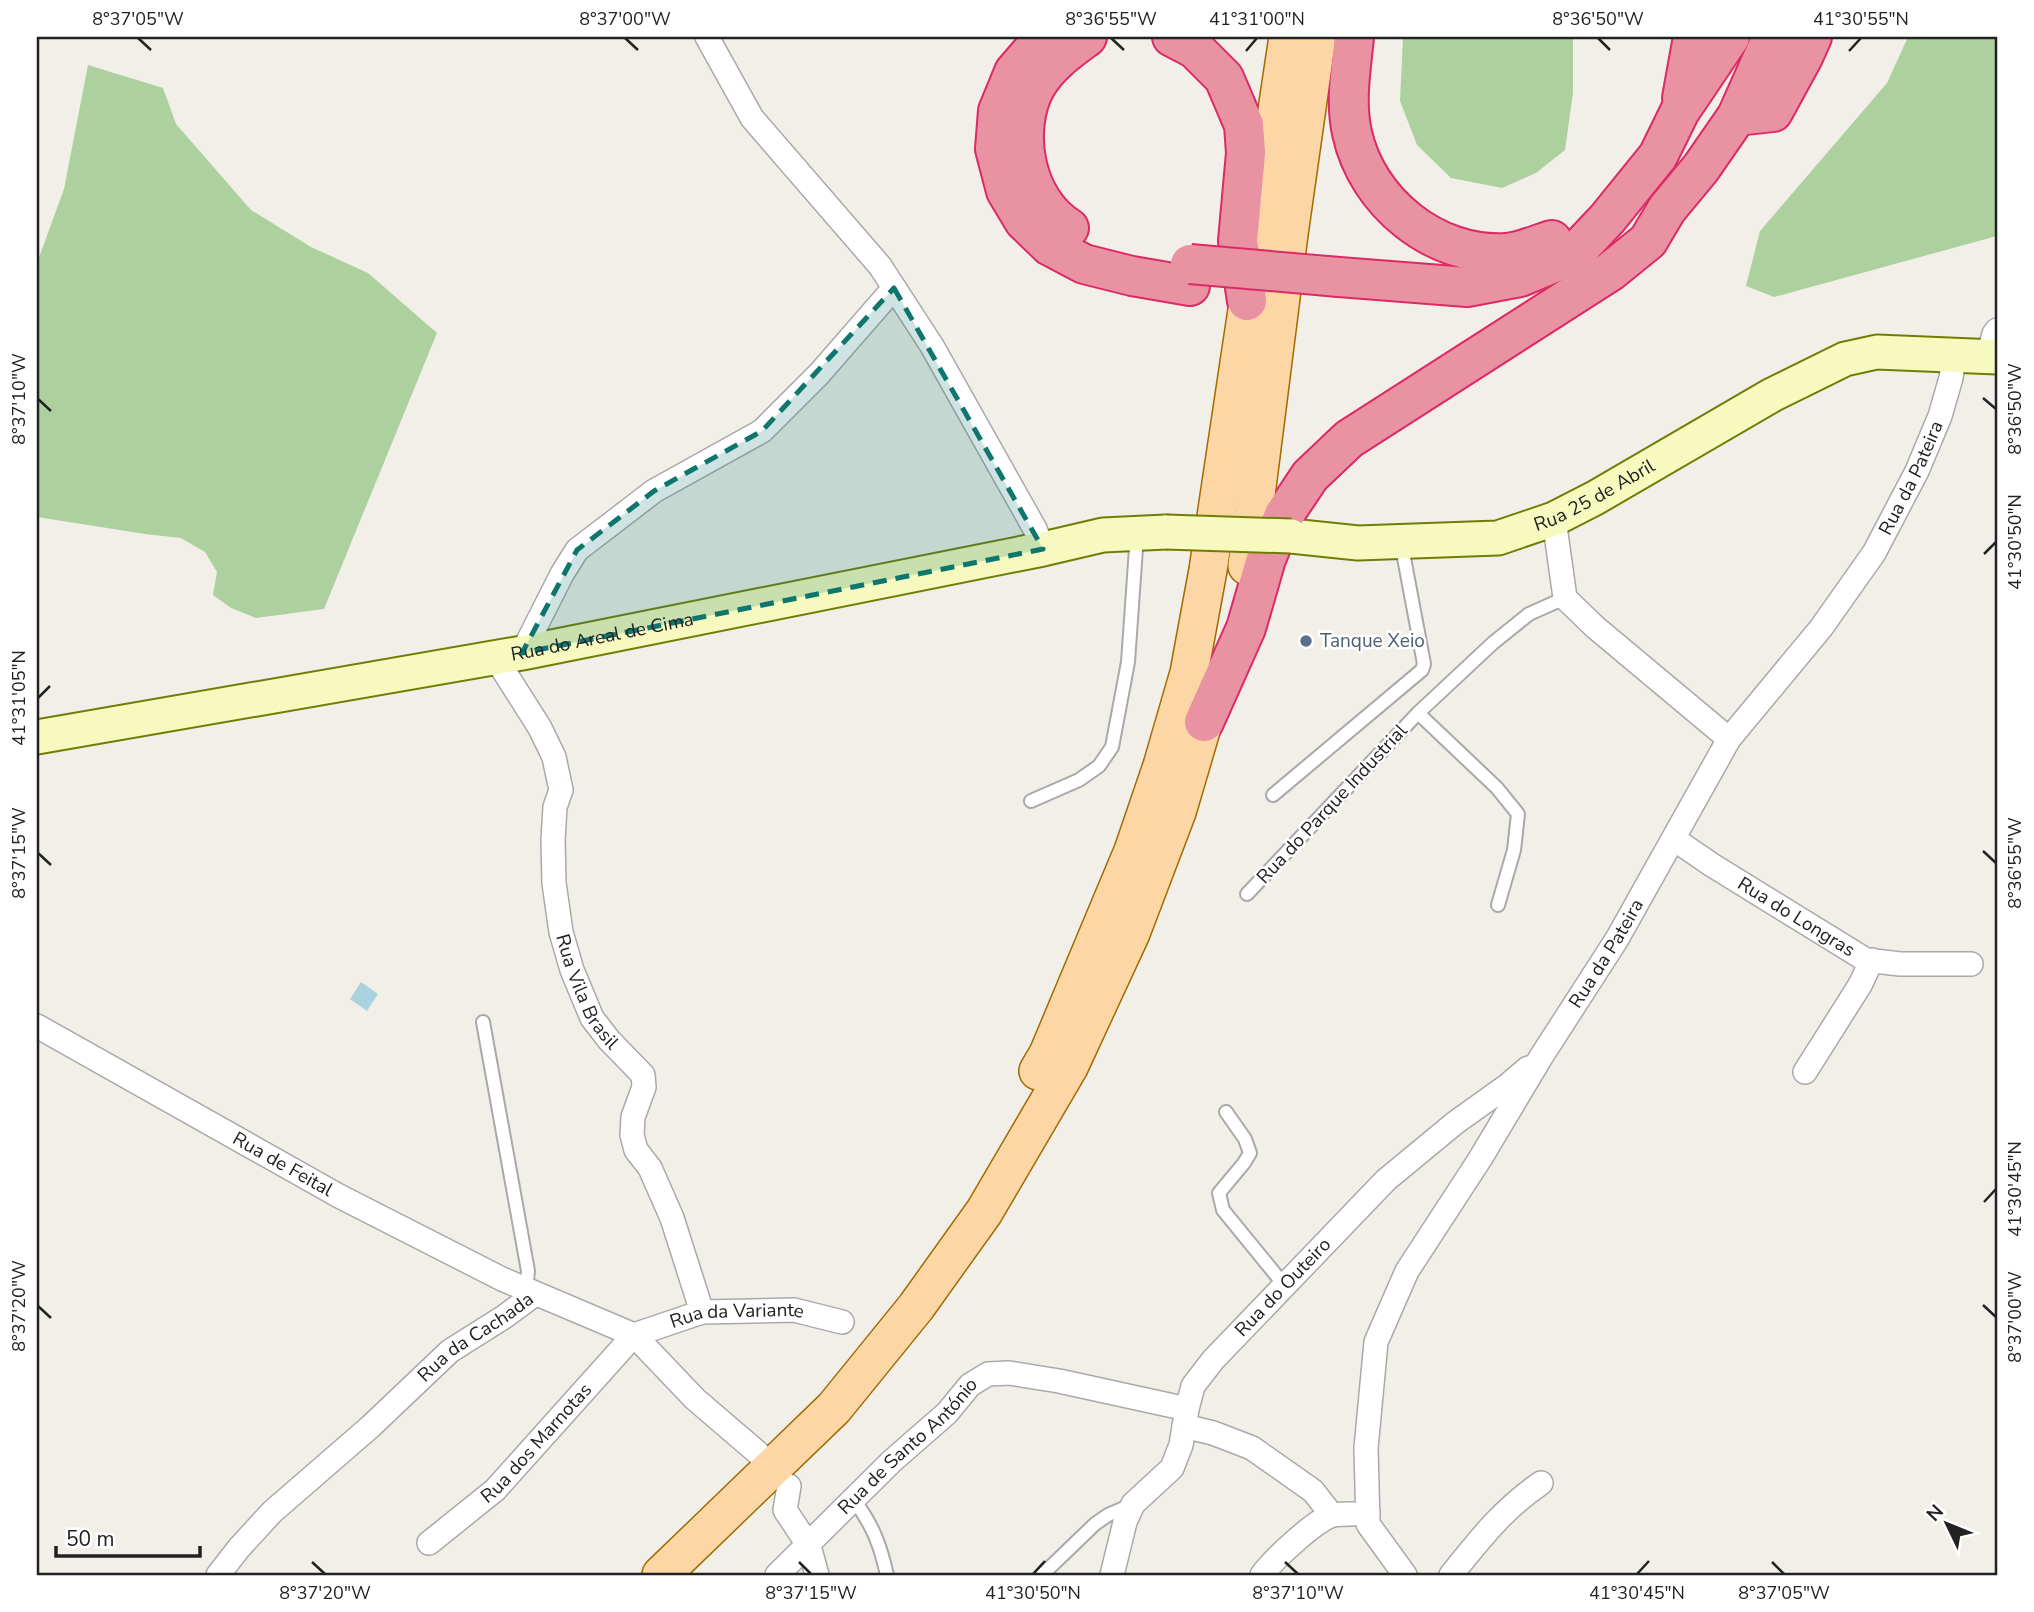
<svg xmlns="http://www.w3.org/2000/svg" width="2034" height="1612" font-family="'Nunito Sans',sans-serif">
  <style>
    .forest { fill: #add19e }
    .water { fill: #aad3df }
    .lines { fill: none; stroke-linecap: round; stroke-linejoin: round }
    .service-casing { stroke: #a9a9a9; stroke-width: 16 }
    .minor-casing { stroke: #a9a9a9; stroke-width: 26 }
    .secondary-casing { stroke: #707d05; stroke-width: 37 }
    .primary-casing { stroke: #a06b00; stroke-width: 40 }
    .motorway-casing { stroke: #dc2a67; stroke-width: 42 }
    .service { stroke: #fff; stroke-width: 12 }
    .minor { stroke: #fff; stroke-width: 23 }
    .secondary { stroke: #f7fabf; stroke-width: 33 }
    .primary { stroke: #fcd6a4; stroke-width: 37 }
    .motorway { stroke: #e892a2; stroke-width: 38 }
    .secondary-bridge-casing { stroke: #707d05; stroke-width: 37; stroke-linecap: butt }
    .motorway-bridge-casing { stroke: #dc2a67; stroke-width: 42; stroke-linecap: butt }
    .secondary-bridge { stroke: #f7fabf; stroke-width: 33 }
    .motorway-bridge { stroke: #e892a2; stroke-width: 38 }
    .marked { fill: #0f766e; fill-opacity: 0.2; stroke: #0f766e; stroke-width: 5; stroke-dasharray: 14 9; stroke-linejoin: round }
    .ticks { fill: none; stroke: #222; stroke-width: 2.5 }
    .service-dot { fill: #5c6f8a; stroke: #fff; stroke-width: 2.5 }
    .labels { text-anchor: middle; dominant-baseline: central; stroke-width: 5; stroke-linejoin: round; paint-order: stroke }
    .street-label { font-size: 19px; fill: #222; stroke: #fff }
    .service-label { font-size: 19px; fill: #4e5e75; stroke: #fff; text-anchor: start }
    .neatline { fill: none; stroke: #222; stroke-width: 2.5 }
    .ticks-label { font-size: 18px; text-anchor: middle; fill: #222 }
  </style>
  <rect width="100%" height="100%" fill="#f2efe9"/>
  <g class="forest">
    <polygon points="1403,37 1573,37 1573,93 1565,150 1536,173 1502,188 1451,178 1417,145 1400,101"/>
    <polygon points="1908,37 1997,37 1997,236 1774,297 1746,286 1760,231 1887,83"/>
    <polygon points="88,65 163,88 176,124 251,210 311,247 368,273 437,333 324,609 256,618 231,608 213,595 217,572 205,552 181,538 145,534 37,517 37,263 64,189"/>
  </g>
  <polygon class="water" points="361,982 378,994 367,1011 350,999"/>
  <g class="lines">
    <defs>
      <g id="service">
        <polyline points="1418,713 1497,788 1518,814 1514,850 1498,905"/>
        <polyline points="1273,795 1422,670 1424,664 1401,542"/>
        <polyline points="1031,801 1079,780 1099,766 1112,747 1128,662 1137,534"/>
        <polyline points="1247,894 1418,713 1493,643 1529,614 1565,598"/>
        <polyline points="483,1022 528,1271 526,1290"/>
        <polyline points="1226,1112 1245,1139 1250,1153 1244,1163 1219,1193 1223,1210 1285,1286"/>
        <path d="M854,1500C873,1526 880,1544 887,1575"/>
        <polyline points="1042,1575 1095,1524 1108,1515 1133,1504"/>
      </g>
      <g id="minor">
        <polyline points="707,37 752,118 880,266 932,346 1035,529 1043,549"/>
        <polyline points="1988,356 1994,334 1997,330"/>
        <polyline points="1554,519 1565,598 1595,627 1729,739"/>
        <polyline points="522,653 562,574 577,550 654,491 762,431 819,374 894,288"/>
        <path id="s1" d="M495,657L540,728L554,757L561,790L555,807L553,840L554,883L561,932L572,970L592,1018L609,1040L643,1075L644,1087L633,1117L632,1135L636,1150L650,1168L672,1218L702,1312"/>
        <path id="s2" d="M1674,839L1712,865L1866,960L1900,964H1971"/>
        <path id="s3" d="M37,1026L339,1196L502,1279L634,1335L695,1399L758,1453"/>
        <polyline points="1805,1072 1860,985 1872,960"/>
        <polyline points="1184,1426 1213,1433 1252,1448 1313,1491 1331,1514"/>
        <polyline points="789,1486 785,1510 809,1546 817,1575"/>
        <path id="s4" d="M429,1543L495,1490L634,1335L702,1312L794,1310L842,1322"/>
        <path id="s5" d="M218,1575L239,1548L272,1512L370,1427L450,1351L504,1317L535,1294"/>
        <path id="s6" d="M777,1575L892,1461L947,1413L970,1385L988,1374L1009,1373L1059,1381L1187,1409"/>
        <path id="s7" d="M1112,1575L1125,1522L1133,1504L1172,1468L1181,1445L1187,1409L1193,1386L1213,1360L1386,1180L1455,1123L1508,1085L1528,1068"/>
        <path d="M1262,1575C1272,1561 1318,1517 1334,1515C1345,1513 1356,1515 1368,1513"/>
        <path id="s8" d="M1405,1575L1368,1524L1366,1448L1376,1342L1407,1271L1480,1159L1541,1057L1617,939L1729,739L1821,628L1874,553L1917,471L1940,416L1951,378L1954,356"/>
        <path d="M1451,1575C1480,1539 1502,1510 1541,1483"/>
      </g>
      <g id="secondary">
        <path id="s9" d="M1291,536L1358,543L1498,538L1554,519L1595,498L1772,395L1845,359L1877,352L1997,357"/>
        <path id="s10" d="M37,737L522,653L1043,549L1103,535L1166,532"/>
      </g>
      <g id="primary">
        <polyline points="1247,566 1289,234 1317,37"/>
        <polyline points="1038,1071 1048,1054 1133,851 1162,766 1189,673 1208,570 1288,37"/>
        <polyline points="661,1575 834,1408 916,1307 984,1212 1069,1067 1131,933 1177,812 1212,693"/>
      </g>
      <g id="motorway">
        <polyline points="1044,37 1014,72 998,111 995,149 1006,191 1024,221 1050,246 1084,264 1132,276 1190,286"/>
        <polyline points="1172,37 1195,49 1224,78 1244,125 1246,153 1238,241 1247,301"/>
        <path d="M1354,37C1351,69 1345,101 1352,133C1367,202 1434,257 1506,253C1521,252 1538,244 1552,240"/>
        <polyline points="1682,98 1693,37"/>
        <polyline points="1737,116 1773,112 1803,57 1812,37"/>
        <path d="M1069,228C1024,200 1012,130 1036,86C1049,64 1068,51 1087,37"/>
        <polyline points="1339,277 1467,287 1520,277 1573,255 1607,219 1658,156 1680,111 1730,37"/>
        <polyline points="1204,722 1246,628 1266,559 1284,515 1310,476 1349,439 1611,271 1648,241 1667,209 1701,168 1737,116 1772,37"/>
      </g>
    </defs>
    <use href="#service" class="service-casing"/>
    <use href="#minor" class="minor-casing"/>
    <use href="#secondary" class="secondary-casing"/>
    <use href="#primary" class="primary-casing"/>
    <use href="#motorway" class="motorway-casing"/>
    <use href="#service" class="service"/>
    <use href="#minor" class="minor"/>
    <use href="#secondary" class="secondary"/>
    <use href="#primary" class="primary"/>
    <use href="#motorway" class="motorway"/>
    <defs>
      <polyline id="secondary-bridge" points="1166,532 1291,536"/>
      <polyline id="motorway-bridge" points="1190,264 1339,277"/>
    </defs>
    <use href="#secondary-bridge" class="secondary-bridge-casing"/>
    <use href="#motorway-bridge" class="motorway-bridge-casing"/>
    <use href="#secondary-bridge" class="secondary-bridge"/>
    <use href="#motorway-bridge" class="motorway-bridge"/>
  </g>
  <path class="marked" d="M894,288L1043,549L522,653L577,550L654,491L762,431Z"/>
  <path class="ticks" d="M138,38L151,50M625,38L638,50M1111,38L1124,50M1598,38L1610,50M1246,51L1257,38M1849,51L1861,38M1983,398L1996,409M38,399L51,411M1984,554L1996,542M38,698L50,686M1983,851L1996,863M38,853L51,865M1984,1202L1996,1189M1983,1305L1996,1317M38,1306L51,1318M312,1562L325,1574M799,1562L811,1574M1285,1562L1298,1574M1772,1562L1784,1574M1033,1574L1045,1561M1637,1574L1649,1561"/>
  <circle class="service-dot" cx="1306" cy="641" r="7"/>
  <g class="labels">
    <g class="street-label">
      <text stroke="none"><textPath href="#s8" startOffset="1265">Rua da Pateira</textPath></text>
      <text stroke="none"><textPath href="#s9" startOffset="313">Rua 25 de Abril</textPath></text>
      <text stroke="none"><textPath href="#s10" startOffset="574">Rua do Areal de Cima</textPath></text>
      <text transform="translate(1332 804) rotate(-47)">Rua do Parque Industrial</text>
      <text stroke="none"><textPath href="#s2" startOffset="145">Rua do Longras</textPath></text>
      <text stroke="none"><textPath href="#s8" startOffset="698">Rua da Pateira</textPath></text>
      <text stroke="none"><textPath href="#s1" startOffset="359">Rua Vila Brasil</textPath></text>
      <text stroke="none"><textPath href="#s3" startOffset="282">Rua de Feital</textPath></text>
      <text stroke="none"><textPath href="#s7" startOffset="346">Rua do Outeiro</textPath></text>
      <text stroke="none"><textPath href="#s4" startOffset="399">Rua da Variante</textPath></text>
      <text stroke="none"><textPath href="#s5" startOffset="352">Rua da Cachada</textPath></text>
      <text stroke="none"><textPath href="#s4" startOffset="147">Rua dos Marnotas</textPath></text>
      <text stroke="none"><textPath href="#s6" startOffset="184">Rua de Santo António</textPath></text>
    </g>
    <g class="service-label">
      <text x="1320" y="641">Tanque Xeio</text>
    </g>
  </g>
  <rect width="2034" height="1612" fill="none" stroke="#ffffff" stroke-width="77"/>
  <g transform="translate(1947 1524) rotate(313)" stroke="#ffffff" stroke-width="5" paint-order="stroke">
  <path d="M0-5L12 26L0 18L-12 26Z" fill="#222222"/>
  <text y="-10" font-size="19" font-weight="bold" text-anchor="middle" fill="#222222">N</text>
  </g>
  <path d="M56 1546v10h144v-10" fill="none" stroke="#222222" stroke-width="3.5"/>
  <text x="66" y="1546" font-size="21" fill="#222222" stroke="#ffffff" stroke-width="5" paint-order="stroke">50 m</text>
  <rect x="38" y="38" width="1958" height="1536" class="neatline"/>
  <g class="ticks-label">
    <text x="138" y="25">8°37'05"W</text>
    <text x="625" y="25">8°37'00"W</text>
    <text x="1111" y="25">8°36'55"W</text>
    <text x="1257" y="25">41°31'00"N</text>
    <text x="1598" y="25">8°36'50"W</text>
    <text x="1861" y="25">41°30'55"N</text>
    <text transform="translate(19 399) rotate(-90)" y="6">8°37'10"W</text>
    <text transform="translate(2015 409) rotate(-90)" y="6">8°36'50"W</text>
    <text transform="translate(2015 542) rotate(-90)" y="6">41°30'50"N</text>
    <text transform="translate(19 698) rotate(-90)" y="6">41°31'05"N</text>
    <text transform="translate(19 853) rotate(-90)" y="6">8°37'15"W</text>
    <text transform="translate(2015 863) rotate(-90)" y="6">8°36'55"W</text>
    <text transform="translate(2015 1189) rotate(-90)" y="6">41°30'45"N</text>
    <text transform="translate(19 1306) rotate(-90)" y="6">8°37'20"W</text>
    <text transform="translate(2015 1317) rotate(-90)" y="6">8°37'00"W</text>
    <text x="325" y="1599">8°37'20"W</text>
    <text x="811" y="1599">8°37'15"W</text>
    <text x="1033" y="1599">41°30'50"N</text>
    <text x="1298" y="1599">8°37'10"W</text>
    <text x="1637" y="1599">41°30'45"N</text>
    <text x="1784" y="1599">8°37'05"W</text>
  </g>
</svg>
